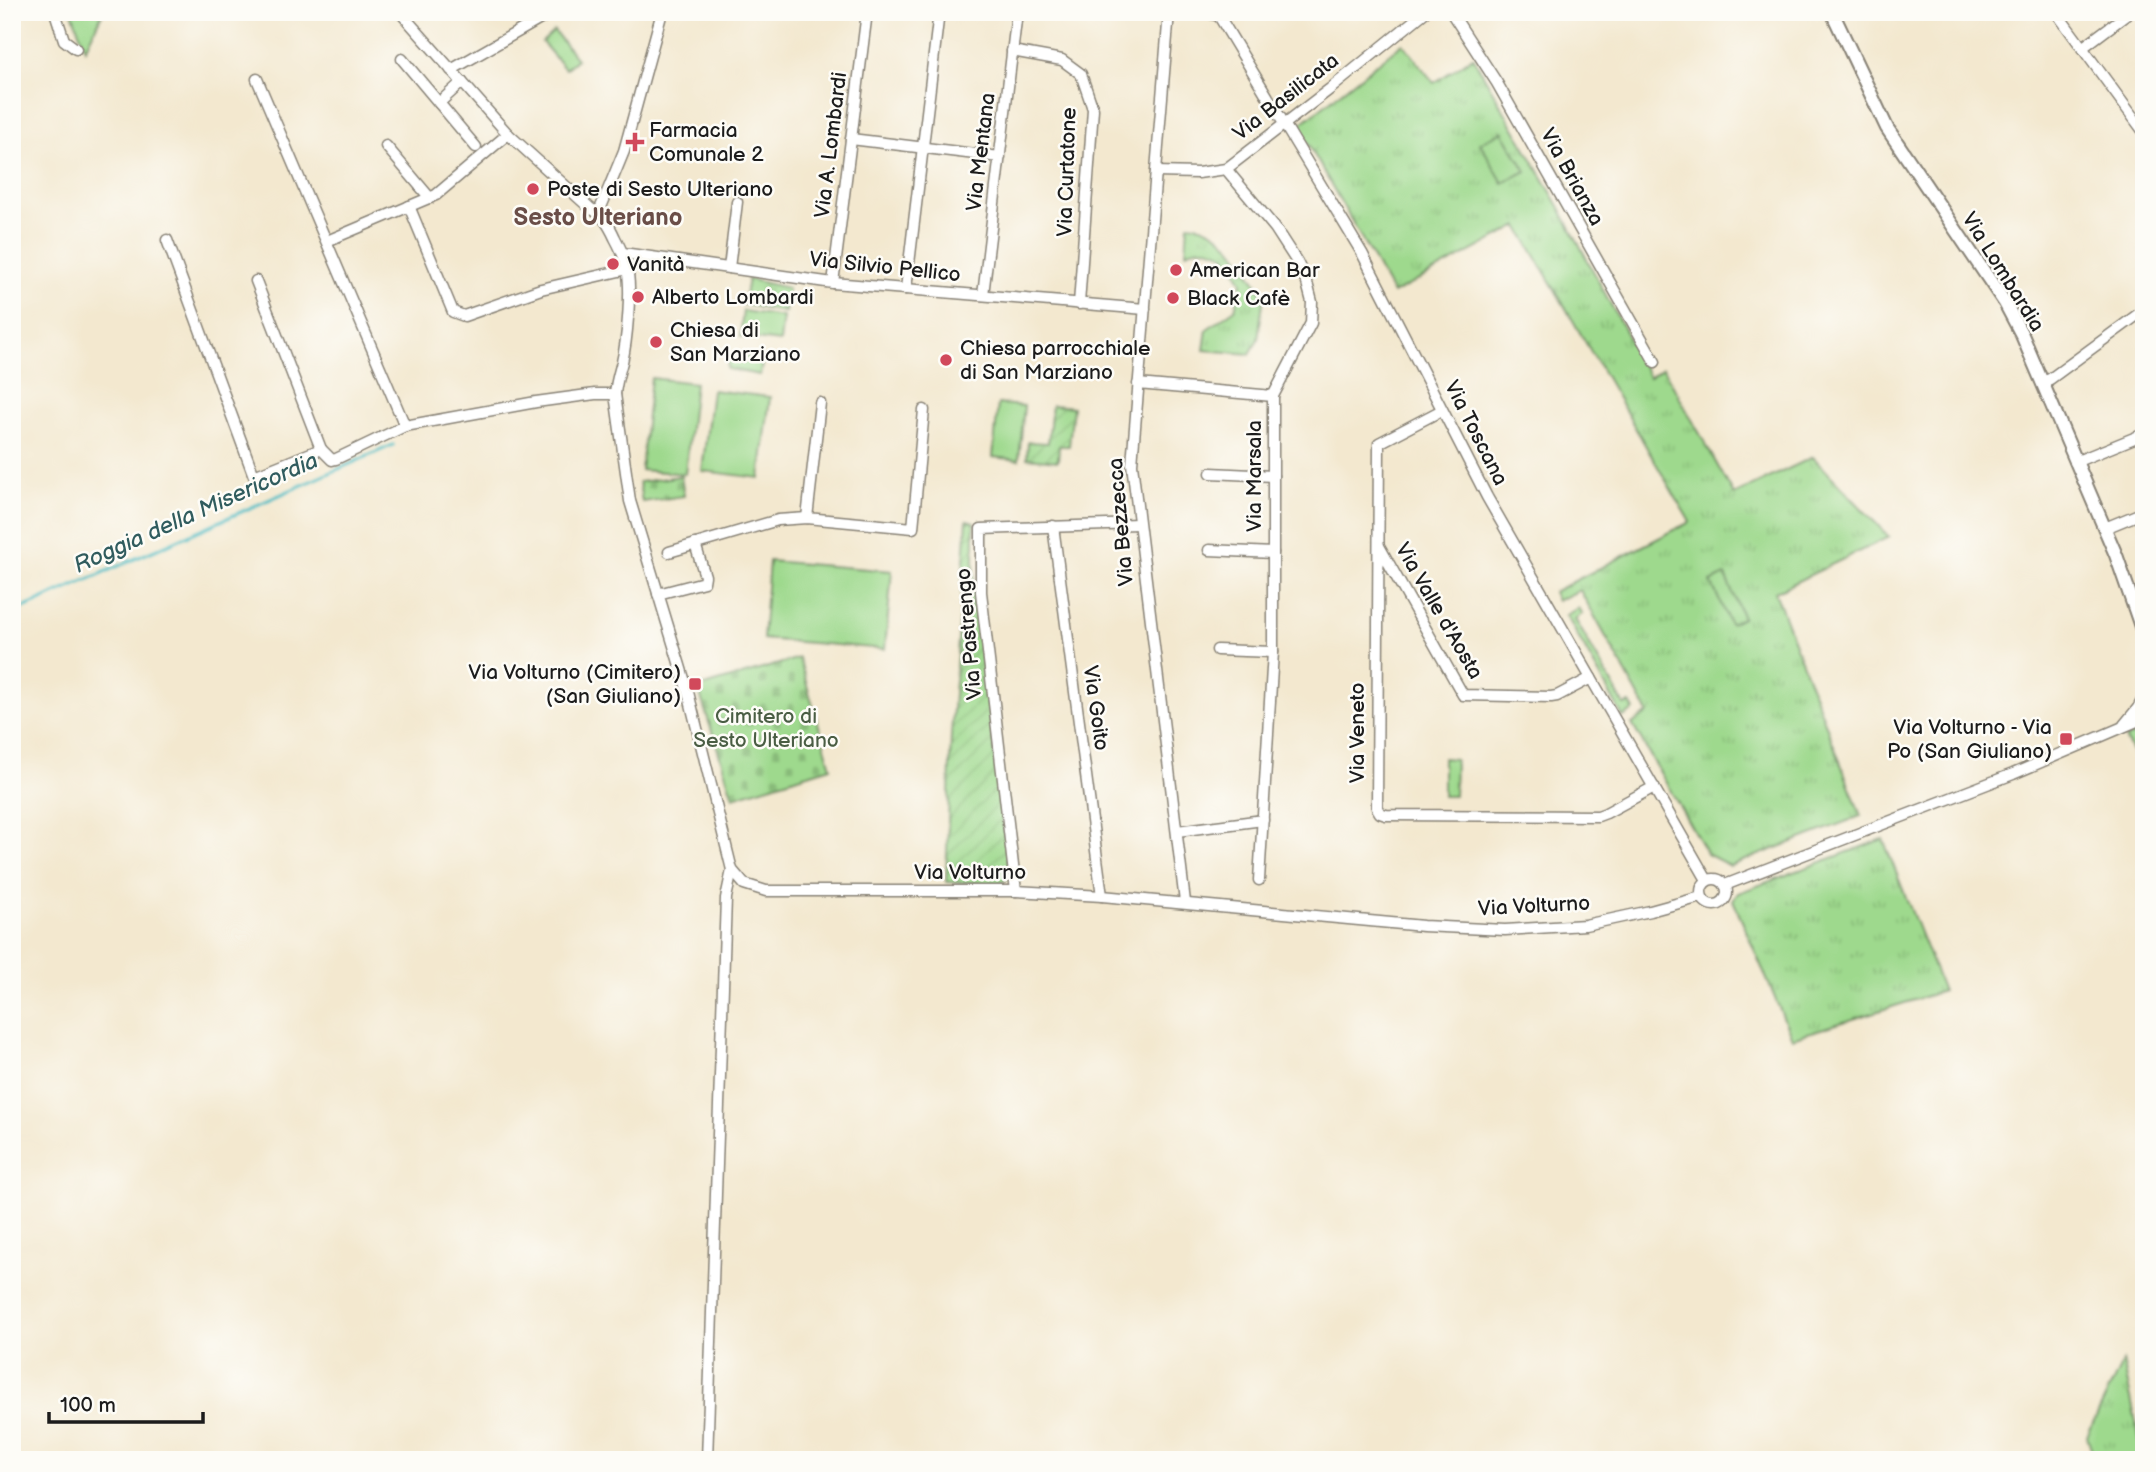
<svg xmlns="http://www.w3.org/2000/svg" width="2156" height="1472" font-family="'Balsamiq Sans',sans-serif">
  <style>
    .grass { fill: url(#grass-tufts); stroke: #5d7a54; stroke-width: 2 }
    .cemetery { fill: url(#cemetery-stones); stroke: #5d7a54; stroke-width: 2 }
    .garden { fill: url(#garden-furrows); stroke: #5d7a54; stroke-width: 2 }
    .pitch { fill: #9ed98d; stroke: #5d7a54; stroke-width: 2 }
    .lines { fill: none; stroke-linecap: round; stroke-linejoin: round }
    .stream { stroke: #4dbcc2; stroke-width: 3.5 }
    .minor-casing { stroke: #888276; stroke-width: 13 }
    .tertiary-casing { stroke: #888276; stroke-width: 16 }
    .minor { stroke: #fff; stroke-width: 10 }
    .tertiary { stroke: #fff; stroke-width: 12 }
    .poi-dot { fill: #d1495b; stroke: #fdfcf7; stroke-width: 2.5 }
    .labels { text-anchor: middle; dominant-baseline: central; stroke-width: 5; stroke-linejoin: round; paint-order: stroke }
    .street-label { font-size: 21px; fill: #1c1c1c; stroke: #fdfcf7 }
    .poi-label { font-size: 21px; fill: #1c1c1c; stroke: #fdfcf7; text-anchor: start }
    .park-label { font-size: 21px; fill: #4a5e44; stroke: #fdfcf7 }
    .water-label { font-size: 23px; font-style: italic; fill: #305c5e; stroke: #fdfcf7 }
    .quarter-label { font-size: 24px; font-weight: bold; fill: #6a4e48; stroke: #fdfcf7 }
  </style>
  <defs>
    <pattern id="grass-tufts" width="24" height="20" patternUnits="userSpaceOnUse" patternTransform="scale(1.75)"><rect width="24" height="20" fill="#9ed98d"/><path d="M3 7l-1-3M5 7V3M7 7l1-3M15 17l-1-3M17 17v-4M19 17l1-3" fill="none" stroke="#88ba79"/></pattern>
    <pattern id="cemetery-stones" width="16" height="16" patternUnits="userSpaceOnUse" patternTransform="scale(1.75)"><rect width="16" height="16" fill="#9ed98d"/><path d="M2 7V4a2 2 0 0 1 4 0v3zM10 15v-3a2 2 0 0 1 4 0v3z" fill="#88ba79"/></pattern>
    <pattern id="garden-furrows" width="10" height="10" patternUnits="userSpaceOnUse" patternTransform="scale(1.75)"><rect width="10" height="10" fill="#9ed98d"/><path d="M-1 1l2-2M0 10L10 0M9 11l2-2" fill="none" stroke="#88ba79"/></pattern>
  </defs>
  <rect width="100%" height="100%" fill="#fdfcf7"/>
  <filter id="ink" filterUnits="userSpaceOnUse"><feTurbulence type="fractalNoise" baseFrequency=".0143" numOctaves="2"/><feDisplacementMap in="SourceGraphic" scale="14" xChannelSelector="R" yChannelSelector="G"/><feConvolveMatrix kernelMatrix="1 2 1 2 8 2 1 2 1" color-interpolation-filters="sRGB"/></filter>
  <filter id="wash" filterUnits="userSpaceOnUse"><feTurbulence type="fractalNoise" baseFrequency=".00686" numOctaves="4" result="noise"/><feDisplacementMap in="SourceGraphic" scale="28" xChannelSelector="R" yChannelSelector="G"/><feGaussianBlur stdDeviation="1.57" result="paint"/><feColorMatrix in="noise" values="0 0 0 0 0 0 0 0 0 0 0 0 0 0 0 0 0 1.4 0 .05"/><feComposite in="paint" operator="in"/></filter>
  <g filter="url(#wash)">
    <rect width="100%" height="100%" fill="#f3e8cf"/>
    <g class="grass">
      <polygon points="72,12 103,12 85,49"/>
      <polygon points="1403,43 1434,83 1473,57 1559,206 1649,377 1663,368 1734,495 1813,457 1889,537 1775,592 1861,816 1730,866 1707,854 1632,724 1648,713 1580,590 1557,601 1553,592 1690,522 1518,226 1393,294 1298,126"/>
      <path d="M1188,224C1227,225 1244,268 1264,295L1258,339L1250,354L1204,350L1207,329L1235,309L1242,282C1232,264 1226,248 1202,248C1196,249 1192,249 1186,252Z"/>
      <polygon points="748,279 788,288 785,312 743,305"/>
      <polygon points="1578,608 1582,614 1575,619 1624,705 1630,703 1634,710 1623,717 1566,615"/>
      <polygon points="2144,732 2144,774 2125,738"/>
      <polygon points="1883,839 1943,991 1792,1038 1733,900 1738,893"/>
      <polygon points="2123,1361 2144,1460 2095,1460 2087,1436"/>
    </g>
    <g class="cemetery">
      <polygon points="681,476 684,496 642,502 639,482"/>
      <polygon points="799,658 831,767 733,797 698,688"/>
    </g>
    <g class="garden">
      <polygon points="1052,405 1073,407 1069,446 1059,446 1058,461 1027,458 1028,442 1048,443"/>
      <polygon points="967,520 974,522 974,589 1010,877 999,884 946,882 951,735"/>
    </g>
    <g class="pitch">
      <polygon points="554,31 577,59 565,69 542,42"/>
      <polygon points="1502,131 1526,171 1503,183 1480,143"/>
      <polygon points="743,311 783,317 780,342 740,337"/>
      <polygon points="729,353 763,359 760,375 727,369"/>
      <polygon points="651,378 695,383 685,474 641,470"/>
      <polygon points="712,390 770,397 760,478 702,471"/>
      <polygon points="998,404 1024,406 1019,460 993,457"/>
      <polygon points="769,561 892,571 885,649 763,639"/>
      <polygon points="1725,575 1743,618 1730,624 1711,582"/>
      <polygon points="1443,758 1455,759 1454,796 1443,796"/>
    </g>
    <g class="lines">
      <polyline class="stream" points="12,613 393,445"/>
    </g>
  </g>
  <g filter="url(#ink)">
    <g class="lines">
      <defs>
        <g id="minor">
          <polyline points="55,12 64,40 76,49"/>
          <path d="M400,12L508,134L591,209C603,213 610,227 615,238C621,249 627,261 628,274C631,295 627,341 622,362C619,373 616,382 615,394L630,501L688,692L732,870L744,884L766,891H1016L1102,896L1423,926L1505,930L1585,925L1650,911L1701,897"/>
          <polyline points="1169,12 1132,464 1185,902"/>
          <polyline points="1205,12 1219,16 1362,253 1487,497 1707,880"/>
          <polyline points="1451,12 1497,83 1655,362"/>
          <polyline points="2056,12 2144,132"/>
          <polyline points="2082,48 2130,12"/>
          <polyline points="1012,51 1062,60 1081,74 1093,109 1079,304"/>
          <polyline points="402,59 476,147"/>
          <polyline points="451,70 542,18 548,12"/>
          <polyline points="257,79 405,426"/>
          <polyline points="439,103 462,82"/>
          <polyline points="851,139 1000,157"/>
          <polyline points="386,146 430,198"/>
          <polyline points="1226,169 1275,228 1297,262 1307,283 1312,302 1311,323 1273,396 1273,652 1259,880"/>
          <polyline points="1156,172 1198,173 1226,169 1330,89 1425,12"/>
          <polyline points="409,206 453,312 464,316 541,289 628,269"/>
          <polyline points="599,212 624,151 662,12"/>
          <polyline points="167,240 254,476 321,449 332,460 336,459 405,426 536,402 595,394 615,394"/>
          <polyline points="327,241 436,195 508,134"/>
          <polyline points="623,253 833,283 1145,309"/>
          <polyline points="729,268 737,202"/>
          <polyline points="256,281 321,449"/>
          <polyline points="833,283 867,12"/>
          <polyline points="906,289 939,12"/>
          <polyline points="983,295 1017,12"/>
          <polyline points="2042,382 2050,379 2144,310"/>
          <polyline points="1138,384 1273,396"/>
          <polyline points="1442,410 1379,443 1377,808 1380,813 1386,815 1598,816 1606,813 1654,787"/>
          <polyline points="2075,462 2144,434"/>
          <polyline points="1211,473 1273,476"/>
          <polyline points="807,518 820,403"/>
          <polyline points="1053,526 1102,896"/>
          <polyline points="2105,528 2144,512"/>
          <polyline points="1379,546 1463,695 1551,697 1557,696 1591,678"/>
          <polyline points="1209,550 1273,553"/>
          <polyline points="669,552 778,520 807,518 913,528 924,410"/>
          <polyline points="658,594 704,582 705,576 695,544"/>
          <polyline points="1217,650 1273,652"/>
          <polyline points="2124,725 2138,708 2144,697"/>
          <polyline points="1177,831 1263,820"/>
          <circle cx="1714" cy="892" r="13"/>
          <polyline points="1725,885 2013,774 2144,718"/>
          <polyline points="1016,891 981,592 981,529 1138,524"/>
          <polyline points="707,1460 726,898 732,870"/>
        </g>
        <polyline id="tertiary" points="1832,12 1887,128 2005,303 2022,335 2116,555 2144,635"/>
      </defs>
      <use href="#minor" class="minor-casing"/>
      <use href="#tertiary" class="tertiary-casing"/>
      <use href="#minor" class="minor"/>
      <use href="#tertiary" class="tertiary"/>
    </g>
  </g>
  <g class="poi-dot">
    <path d="M631.5 131.5h7v7h7v7h-7v7h-7v-7h-7v-7h7z"/>
    <circle cx="533" cy="189" r="7"/>
    <circle cx="613" cy="264" r="7"/>
    <circle cx="1176" cy="270" r="7"/>
    <circle cx="638" cy="297" r="7"/>
    <circle cx="1173" cy="298" r="7"/>
    <circle cx="656" cy="342" r="7"/>
    <circle cx="946" cy="360" r="7"/>
    <rect x="688" y="677" width="14" height="14" rx="3.5"/>
    <rect x="2059" y="732" width="14" height="14" rx="3.5"/>
  </g>
  <g class="labels">
    <g class="street-label">
      <text transform="translate(1286 97) rotate(-38)">Via Basilicata</text>
      <text transform="translate(831 145) rotate(-83)">Via A. Lombardi</text>
      <text transform="translate(981 152) rotate(-83)">Via Mentana</text>
      <text transform="translate(1067 172) rotate(-88)">Via Curtatone</text>
      <text transform="translate(1572 177) rotate(61)">Via Brianza</text>
      <text transform="translate(885 267) rotate(6)">Via Silvio Pellico</text>
      <text transform="translate(2003 272) rotate(58)">Via Lombardia</text>
      <text transform="translate(1476 433) rotate(63)">Via Toscana</text>
      <text transform="translate(1254 476) rotate(-90)">Via Marsala</text>
      <text transform="translate(1121 522) rotate(-95)">Via Bezzecca</text>
      <text transform="translate(1439 611) rotate(60)">Via Valle d'Aosta</text>
      <text transform="translate(969 634) rotate(-95)">Via Pastrengo</text>
      <text transform="translate(1096 708) rotate(82)">Via Goito</text>
      <text transform="translate(1357 733) rotate(-90)">Via Veneto</text>
      <text x="970" y="872">Via Volturno</text>
      <text transform="translate(1534 906) rotate(-3)">Via Volturno</text>
    </g>
    <g class="poi-label">
      <text x="649" y="130">Farmacia<tspan x="649" dy="24">Comunale 2</tspan></text>
      <text x="547" y="189">Poste di Sesto Ulteriano</text>
      <text x="627" y="264">Vanità</text>
      <text x="1190" y="270">American Bar</text>
      <text x="652" y="297">Alberto Lombardi</text>
      <text x="1187" y="298">Black Cafè</text>
      <text x="670" y="330">Chiesa di<tspan x="670" dy="24">San Marziano</tspan></text>
      <text x="960" y="348">Chiesa parrocchiale<tspan x="960" dy="24">di San Marziano</tspan></text>
      <text x="681" y="672" text-anchor="end">Via Volturno (Cimitero)<tspan x="681" dy="24">(San Giuliano)</tspan></text>
      <text x="2052" y="727" text-anchor="end">Via Volturno - Via<tspan x="2052" dy="24">Po (San Giuliano)</tspan></text>
    </g>
    <g class="park-label">
      <text x="766" y="716">Cimitero di<tspan x="766" dy="24">Sesto Ulteriano</tspan></text>
    </g>
    <g class="water-label">
      <text transform="translate(196 513) rotate(-24)">Roggia della Misericordia</text>
    </g>
    <g class="quarter-label">
      <text x="598" y="217">Sesto Ulteriano</text>
    </g>
  </g>
  <rect width="2156" height="1472" fill="none" stroke="#fdfcf7" stroke-width="42"/>
  <path d="M49 1412v10h154v-10" fill="none" stroke="#1c1c1c" stroke-width="3.5"/>
  <text x="60" y="1412" font-size="21" fill="#1c1c1c" stroke="#fdfcf7" stroke-width="5" paint-order="stroke">100 m</text>
</svg>
